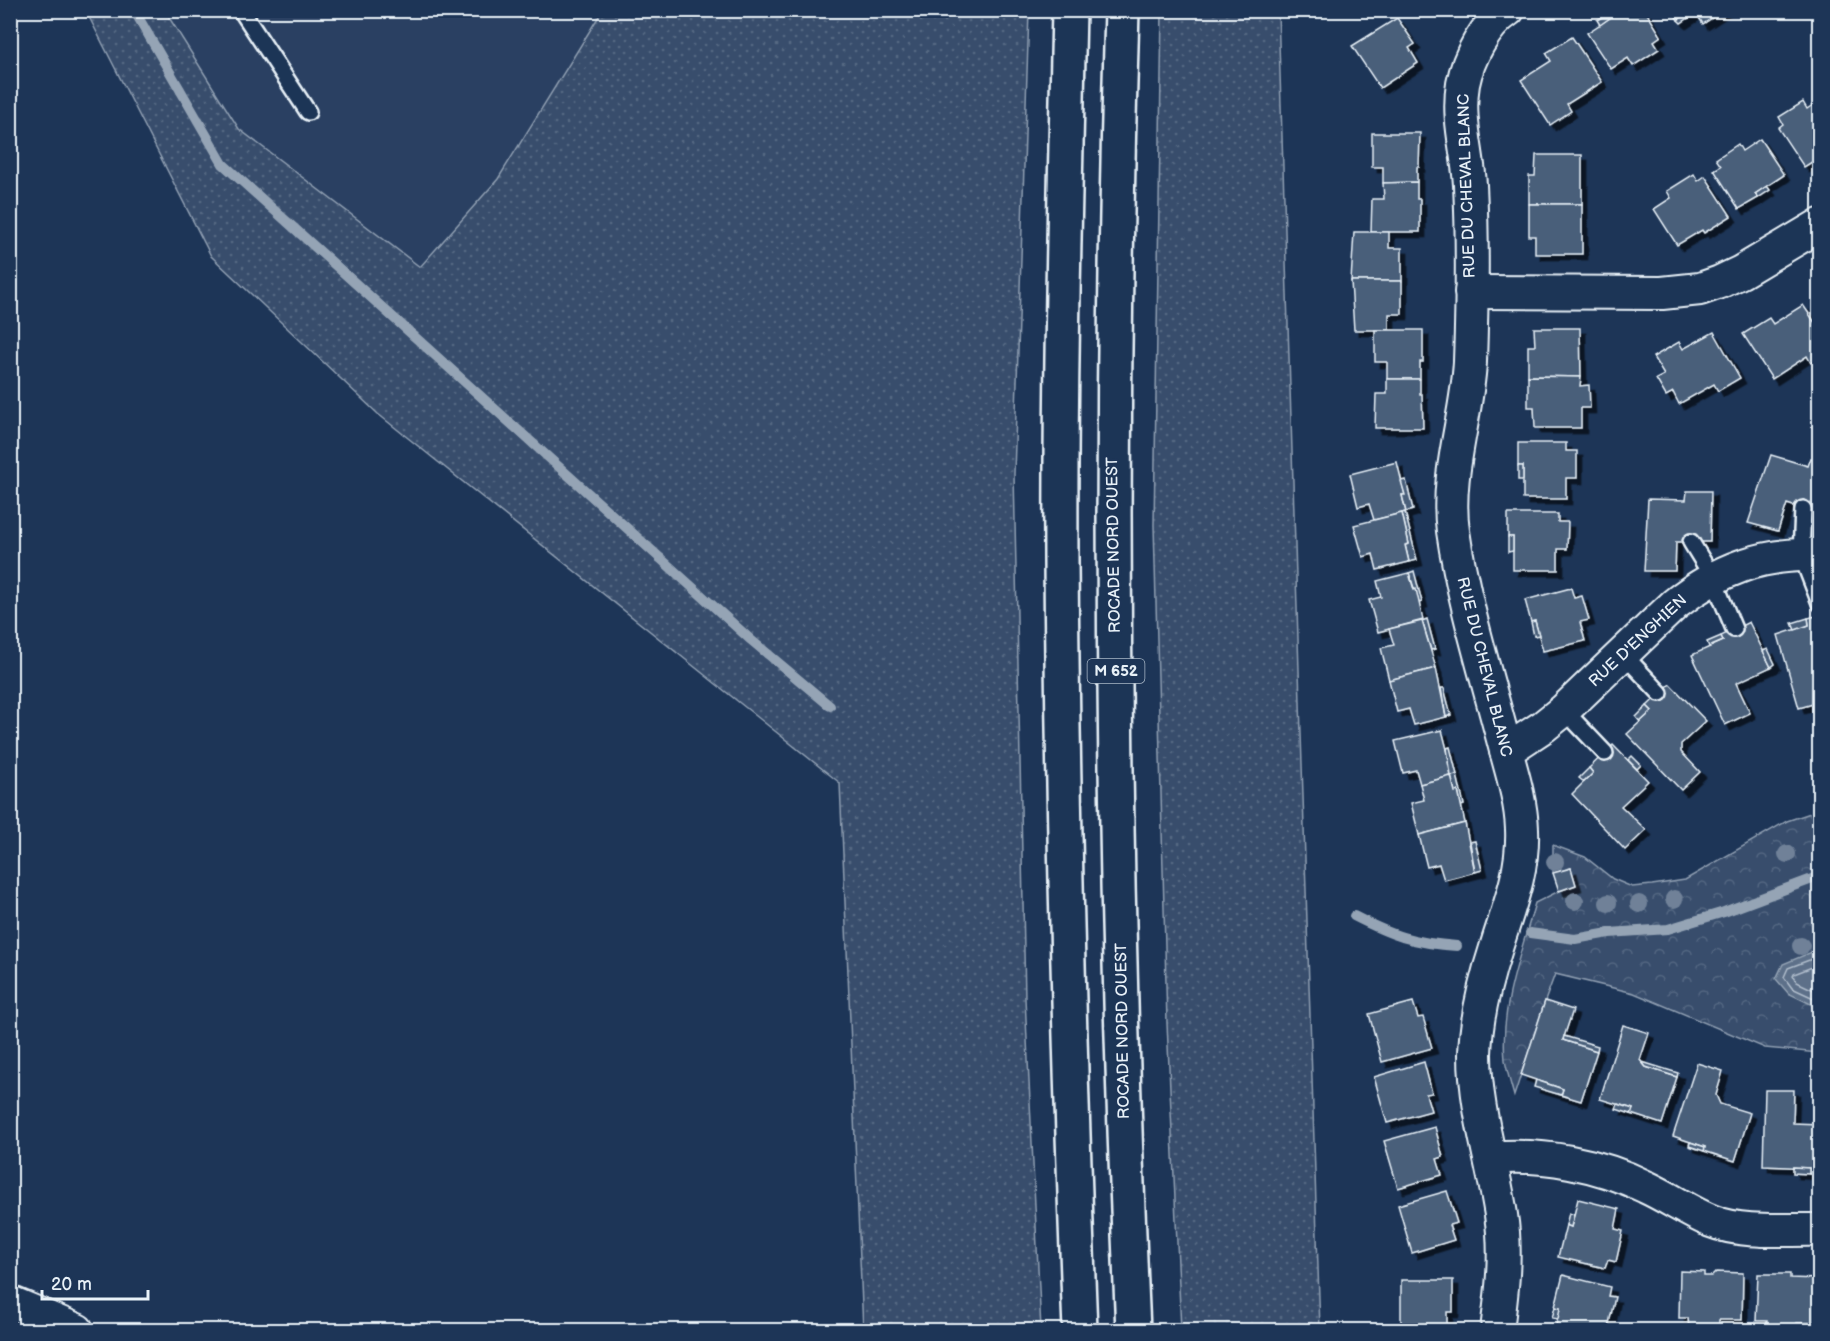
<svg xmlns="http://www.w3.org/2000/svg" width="1830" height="1341" font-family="'Balsamiq Sans',sans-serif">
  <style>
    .built { fill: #2a4162 }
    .grass { fill: url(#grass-dots); stroke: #909fb2; stroke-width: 1.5 }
    .forest { fill: url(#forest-crowns); stroke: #909fb2; stroke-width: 1.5 }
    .water { fill: #5d7089; stroke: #95a4b5; stroke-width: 1.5 }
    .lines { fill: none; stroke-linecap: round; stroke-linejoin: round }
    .shore { stroke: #b0bdcc; stroke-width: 1.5 }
    .stream { stroke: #95a4b5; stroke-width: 10 }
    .building { fill: #495e7a; stroke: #e8f1f8; stroke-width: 1.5; filter: url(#shadow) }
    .lane-casing { stroke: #e8f1f8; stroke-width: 20 }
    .street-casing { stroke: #e8f1f8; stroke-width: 36 }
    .highway-casing { stroke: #e8f1f8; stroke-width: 38 }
    .lane { stroke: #1d3557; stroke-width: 15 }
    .street { stroke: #1d3557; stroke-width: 32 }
    .highway { stroke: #1d3557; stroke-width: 33 }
    .tree { fill: #708198 }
    .labels { text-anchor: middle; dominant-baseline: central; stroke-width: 4.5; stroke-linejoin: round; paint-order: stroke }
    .shield { fill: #1d3557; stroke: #abb9c8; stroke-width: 1.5 }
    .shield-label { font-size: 15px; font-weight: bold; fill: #e8f1f8 }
    .street-label { font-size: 16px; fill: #e8f1f8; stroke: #1d3557 }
  </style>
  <defs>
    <pattern id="grass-dots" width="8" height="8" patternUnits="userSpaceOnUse" patternTransform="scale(1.5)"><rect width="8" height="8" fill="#374d6c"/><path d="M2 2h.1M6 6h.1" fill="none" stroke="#546782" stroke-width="1.8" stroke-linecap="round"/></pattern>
    <pattern id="forest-crowns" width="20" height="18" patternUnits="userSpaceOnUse" patternTransform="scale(1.5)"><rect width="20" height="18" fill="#374d6c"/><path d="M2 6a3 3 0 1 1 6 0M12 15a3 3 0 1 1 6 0" fill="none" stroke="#546782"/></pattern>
    <filter id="shadow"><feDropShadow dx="5.5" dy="5.5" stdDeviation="0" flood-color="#0009"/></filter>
  </defs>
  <rect width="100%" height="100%" fill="#1d3557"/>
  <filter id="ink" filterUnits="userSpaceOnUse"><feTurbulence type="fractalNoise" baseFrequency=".0167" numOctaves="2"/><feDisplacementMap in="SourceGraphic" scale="12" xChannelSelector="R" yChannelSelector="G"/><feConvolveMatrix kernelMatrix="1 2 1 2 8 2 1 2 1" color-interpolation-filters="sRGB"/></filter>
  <g filter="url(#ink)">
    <polygon class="built" points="165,11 602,11 498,179 420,267 239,129"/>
    <g class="grass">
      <polygon points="86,11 165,11 239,129 420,267 498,179 602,11 1029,11 1014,474 1025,998 1041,1330 863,1330 840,783 378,414 211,256"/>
      <polygon points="1162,11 1278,11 1320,1330 1181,1330 1167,1023 1154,525"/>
    </g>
    <path class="forest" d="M1819,810V1053L1765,1048L1634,993L1555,974L1545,1001L1514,1096C1511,1085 1507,1072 1505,1060C1500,1006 1521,954 1535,903L1559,891L1576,885L1571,868L1553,873V845L1585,857L1613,879L1632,887L1652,885L1685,880L1787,821Z"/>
    <polygon class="water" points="1819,949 1819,1008 1788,993 1776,979 1783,964"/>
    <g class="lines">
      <g class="shore">
        <polyline points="1820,956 1788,968 1784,977 1792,988 1820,1001"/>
        <polyline points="1820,964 1794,974 1793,976 1797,982 1820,993"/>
      </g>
      <g class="stream">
        <polyline points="134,10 223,164 751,640 830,706"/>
        <path d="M1354,916C1393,936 1413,943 1457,946"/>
        <polyline points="1530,933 1575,939 1609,933 1668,929 1724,912 1820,876"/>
      </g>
    </g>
    <g class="building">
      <polygon points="1612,10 1645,10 1661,36 1654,41 1659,49 1633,66 1628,58 1611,69 1587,33 1611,17 1608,13"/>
      <polygon points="1672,10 1693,10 1678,20"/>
      <polygon points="1693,10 1696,13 1681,23 1678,20"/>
      <polygon points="1694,10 1724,10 1703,24"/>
      <polygon points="1608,13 1611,17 1600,25 1597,20"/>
      <polygon points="1397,18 1415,44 1409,48 1418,63 1380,88 1352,46"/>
      <polygon points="1572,37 1602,82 1567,104 1571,111 1550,125 1521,80 1551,61 1546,53"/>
      <polygon points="1820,100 1820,157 1804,167 1778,128 1783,124 1779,117 1803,102 1807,109"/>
      <polygon points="1372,133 1420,133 1419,167 1417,167 1417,182 1383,183 1383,167 1372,167"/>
      <polygon points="1760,139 1784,175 1755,194 1758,198 1739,209 1714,170 1721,166 1716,159 1738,144 1742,151"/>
      <polygon points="1536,155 1582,155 1582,204 1529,204 1529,176 1535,176"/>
      <polygon points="1694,174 1698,181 1705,176 1731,216 1704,233 1702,230 1677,245 1654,209 1671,198 1667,191"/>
      <polygon points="1417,182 1417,199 1420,199 1420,232 1371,232 1372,199 1384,199 1383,183"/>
      <polygon points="1767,186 1770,190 1758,198 1755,194"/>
      <polygon points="1529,204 1582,204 1582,254 1535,254 1535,236 1529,236"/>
      <polygon points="1354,232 1389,232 1389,248 1402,248 1402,281 1351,281"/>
      <polygon points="1351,281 1402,281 1402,314 1389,314 1389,330 1354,330"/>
      <polygon points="1803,305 1820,330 1820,358 1811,363 1807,356 1772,379 1743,334 1769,318 1773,324"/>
      <polygon points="1534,328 1580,328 1581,377 1528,376 1528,346 1535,346"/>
      <polygon points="1375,330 1423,330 1423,362 1420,362 1420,379 1387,379 1387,362 1375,362"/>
      <polygon points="1714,332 1740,378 1718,391 1714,384 1679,404 1673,392 1666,396 1656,379 1664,375 1653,357 1679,342 1683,349"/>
      <polygon points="1528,376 1581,377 1580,386 1589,385 1590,408 1581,408 1581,428 1535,428 1534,407 1528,407"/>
      <polygon points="1387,379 1420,379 1420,394 1422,394 1423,428 1375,428 1376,394 1387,394"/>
      <polygon points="1518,443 1566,443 1566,451 1577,451 1577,478 1566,478 1566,499 1523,499 1523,466 1518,466"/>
      <polygon points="1771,455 1808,466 1811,458 1820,461 1819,514 1787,504 1778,531 1748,523"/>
      <polygon points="1397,462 1405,495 1402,495 1406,512 1374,520 1369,504 1358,507 1350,474"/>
      <rect x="1518" y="466" width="5" height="14"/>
      <polygon points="1406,480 1413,510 1406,512 1402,495 1405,495 1401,481"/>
      <polygon points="1687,491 1711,491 1710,542 1676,542 1675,571 1644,571 1648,499 1686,500"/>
      <polygon points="1405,512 1417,560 1409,562 1405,545 1409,544 1402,513"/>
      <polygon points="1402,513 1409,544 1405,545 1409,562 1377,570 1373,554 1363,557 1354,525"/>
      <polygon points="1508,514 1558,514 1558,522 1568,522 1567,549 1558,549 1558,570 1513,570 1513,537 1508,537"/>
      <polygon points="1508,537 1513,537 1513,551 1508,552"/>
      <polygon points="1414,571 1422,602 1419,603 1409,573"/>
      <polygon points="1409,573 1414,590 1416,589 1423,620 1378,632 1369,600 1381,597 1377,581"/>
      <polygon points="1571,588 1574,598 1582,596 1589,620 1580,622 1585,641 1543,651 1535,621 1531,622 1525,600"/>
      <polygon points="1820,615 1820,667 1817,668 1820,678 1820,702 1799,708 1778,635 1809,625 1808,618"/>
      <polygon points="1808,618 1809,625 1795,630 1792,623"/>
      <polygon points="1427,619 1435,649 1431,650 1422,621"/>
      <polygon points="1422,621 1436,668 1389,680 1381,648 1394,645 1389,629"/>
      <polygon points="1535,621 1539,635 1534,636 1531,622"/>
      <polygon points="1749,622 1771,667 1736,683 1750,713 1725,725 1692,655 1723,641 1721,636"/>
      <polygon points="1721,636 1723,641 1709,647 1707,642"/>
      <polygon points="1768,649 1775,664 1771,667 1763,651"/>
      <polygon points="1436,668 1446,717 1414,725 1409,709 1397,712 1389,680"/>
      <polygon points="1670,684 1706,721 1681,744 1681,752 1700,772 1681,790 1627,734 1652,711 1647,706"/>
      <polygon points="1441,688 1444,688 1451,715 1446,717"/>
      <polygon points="1647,706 1652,711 1640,722 1636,717"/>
      <polygon points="1442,730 1450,761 1448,762 1451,776 1420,784 1416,770 1403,773 1395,741"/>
      <polygon points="1613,745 1648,781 1621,806 1646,830 1625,850 1572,794 1593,773 1589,768"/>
      <polygon points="1450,747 1457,775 1451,776 1447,748"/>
      <polygon points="1632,756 1641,765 1637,769 1628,760"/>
      <polygon points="1589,768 1593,773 1584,782 1579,778"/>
      <polygon points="1457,775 1464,805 1461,806 1458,791 1455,792 1451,776"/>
      <polygon points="1451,776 1455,792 1458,791 1465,823 1419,835 1411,803 1424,800 1420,784"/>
      <polygon points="1465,823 1475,872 1444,880 1439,864 1427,867 1419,835"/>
      <polygon points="1475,841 1482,870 1475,872 1470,842"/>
      <polygon points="1571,868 1576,885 1559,891 1553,873"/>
      <polygon points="1545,1001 1573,1010 1563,1040 1597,1051 1581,1101 1561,1095 1563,1089 1521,1075"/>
      <polygon points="1413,1002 1418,1018 1423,1017 1432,1048 1382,1062 1369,1014"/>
      <polygon points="1623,1025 1649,1033 1640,1060 1646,1067 1677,1077 1662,1124 1631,1114 1633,1109 1600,1099"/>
      <polygon points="1564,1036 1598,1046 1597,1051 1563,1040"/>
      <polygon points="1424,1062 1432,1093 1426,1094 1431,1111 1387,1123 1374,1077"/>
      <polygon points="1642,1062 1678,1073 1677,1077 1646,1067"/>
      <polygon points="1697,1063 1723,1071 1716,1095 1720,1104 1750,1113 1735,1161 1704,1151 1705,1147 1673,1136"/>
      <polygon points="1536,1080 1563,1089 1561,1095 1534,1087"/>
      <polygon points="1765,1090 1794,1090 1793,1123 1820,1124 1820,1174 1809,1174 1809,1168 1763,1166"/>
      <polygon points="1618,1104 1633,1109 1631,1114 1616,1109"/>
      <polygon points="1435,1127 1443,1157 1437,1159 1442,1175 1398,1188 1384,1141"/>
      <polygon points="1690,1142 1705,1147 1704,1151 1689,1146"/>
      <polygon points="1793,1167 1809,1168 1809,1174 1793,1173"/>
      <polygon points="1447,1191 1457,1223 1449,1225 1454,1240 1412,1253 1398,1205"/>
      <polygon points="1578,1199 1619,1209 1615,1229 1623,1231 1616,1262 1608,1260 1605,1268 1558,1257 1566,1225 1571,1227"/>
      <polygon points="1569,1213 1574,1215 1571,1227 1566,1225"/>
      <polygon points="1680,1271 1704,1272 1704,1276 1712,1276 1716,1272 1743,1273 1742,1320 1719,1320 1719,1328 1689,1327 1688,1318 1679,1318"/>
      <polygon points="1758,1274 1790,1274 1790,1278 1819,1279 1818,1323 1797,1323 1797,1330 1766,1330 1767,1321 1756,1321"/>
      <polygon points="1563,1275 1610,1287 1608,1296 1615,1297 1608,1328 1600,1327 1600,1330 1555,1330 1560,1308 1555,1307"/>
      <polygon points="1401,1280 1453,1280 1453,1312 1447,1312 1447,1329 1401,1330"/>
      <polygon points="1555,1307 1560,1308 1558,1319 1552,1318"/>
    </g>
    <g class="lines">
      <defs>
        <g id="lane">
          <polyline points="241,10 308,112"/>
          <polyline points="1803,509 1801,554 1820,603"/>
          <polyline points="1691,542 1713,578 1734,629"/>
          <polyline points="1623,654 1660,693"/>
          <polyline points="1564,710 1605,753"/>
        </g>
        <g id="street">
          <polyline points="1471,292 1662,293 1700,289 1720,282 1741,272 1820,225"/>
          <path d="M1506,751L1544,726L1564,710L1675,604C1719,569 1762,553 1820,555"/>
          <path d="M1491,1158C1542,1153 1600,1164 1646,1187C1668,1197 1689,1212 1711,1221C1744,1234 1784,1229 1820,1230"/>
          <polyline points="10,1302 77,1330"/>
          <path d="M1497,1330C1502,1292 1507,1253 1501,1215C1493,1162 1475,1109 1475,1054C1476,1018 1485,982 1496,948C1508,909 1524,871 1522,829C1521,800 1511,770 1504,743C1486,674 1463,600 1453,531C1445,475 1467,418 1470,362C1472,304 1473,244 1470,185C1468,151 1457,119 1463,84C1468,58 1485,25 1508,10"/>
        </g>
        <g id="highway">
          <path d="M1069,10C1065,194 1060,378 1061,561C1063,818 1070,1074 1080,1330"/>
          <path d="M1122,10C1108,450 1113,891 1133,1330"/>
        </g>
      </defs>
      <use href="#lane" class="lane-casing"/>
      <use href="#street" class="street-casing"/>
      <use href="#highway" class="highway-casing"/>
      <use href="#lane" class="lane"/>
      <use href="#street" class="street"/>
      <use href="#highway" class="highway"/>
    </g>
    <g class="tree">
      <circle cx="1787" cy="854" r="9"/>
      <circle cx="1555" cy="862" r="9"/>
      <circle cx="1674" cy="899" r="9"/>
      <circle cx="1575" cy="901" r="9"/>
      <circle cx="1608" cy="903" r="9"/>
      <circle cx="1639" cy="904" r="9"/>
      <circle cx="1801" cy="946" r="9"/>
    </g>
  </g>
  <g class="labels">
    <rect class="shield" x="1087.5" y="659" width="57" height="24" rx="4.5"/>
    <g class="shield-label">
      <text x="1116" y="671">M 652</text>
    </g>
    <g class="street-label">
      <text transform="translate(1467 186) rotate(-92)">RUE DU CHEVAL BLANC</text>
      <text transform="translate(1114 545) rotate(-91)">ROCADE NORD OUEST</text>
      <text transform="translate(1638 641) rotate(-43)">RUE D'ENGHIEN</text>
      <text transform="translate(1484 667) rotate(76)">RUE DU CHEVAL BLANC</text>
      <text transform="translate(1123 1031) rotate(-91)">ROCADE NORD OUEST</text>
    </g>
  </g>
  <rect width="1830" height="1341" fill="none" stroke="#1d3557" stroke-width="36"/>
  <rect x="18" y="18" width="1794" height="1305" fill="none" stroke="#e8f1f8" stroke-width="2" filter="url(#ink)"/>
  <path d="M42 1290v9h106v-9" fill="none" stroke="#e8f1f8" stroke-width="3"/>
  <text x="51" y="1290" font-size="18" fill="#e8f1f8" stroke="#1d3557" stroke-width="4.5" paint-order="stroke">20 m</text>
</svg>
